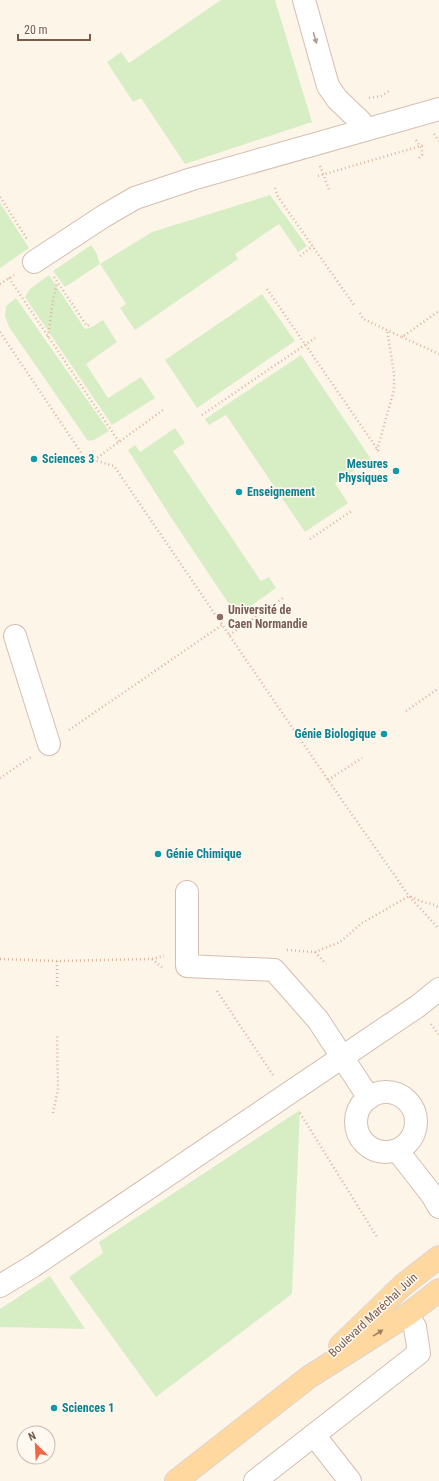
<svg xmlns="http://www.w3.org/2000/svg" width="439" height="1481" font-family="'Roboto Condensed',sans-serif">
  <style>
    .green { fill: #d7eec5 }
    .lines { fill: none; stroke-linecap: round; stroke-linejoin: round }
    .minor-casing { stroke: #d4beb0; stroke-width: 24 }
    .major-casing { stroke: #ddd4d0; stroke-width: 24 }
    .path { stroke: #dbb5a0; stroke-width: 2.5; stroke-dasharray: 1 3; stroke-linecap: butt }
    .minor { stroke: #fff; stroke-width: 22 }
    .major { stroke: #ffd89f; stroke-width: 22 }
    .oneway { fill: #b09c92 }
    .oneway2 { fill: #a38064 }
    .culture-dot { fill: #0f9aa8; stroke: #fff9f1; stroke-width: 1.5 }
    .education-dot { fill: #8d6e63; stroke: #fff9f1; stroke-width: 1.5 }
    .labels { text-anchor: middle; dominant-baseline: central; stroke-width: 3; stroke-linejoin: round; paint-order: stroke }
    .culture-label { font-size: 12px; font-weight: bold; fill: #0d838f; stroke: #fff9f1; text-anchor: start }
    .education-label { font-size: 12px; font-weight: bold; fill: #785e54; stroke: #fff9f1; text-anchor: start }
    .street-label { font-size: 12px; fill: #7b5a4a; stroke: #fff9f1 }
  </style>
  <rect width="100%" height="100%" fill="#fef5e9"/>
  <g class="green">
    <polygon points="221,0 275,0 312,122 185,164 141,98 133,102 107,62 121,52 129,63"/>
    <polygon points="270,195 307,246 298,252 279,224 235,254 238,259 135,330 120,308 126,304 100,264 65,287 53,271 91,245 96,252 100,264 152,232"/>
    <polygon points="0,203 29,248 0,268"/>
    <polygon points="49,275 85,329 92,327 103,320 117,342 86,364 108,398 141,377 155,398 112,425 25,297 30,289"/>
    <polygon points="262,294 295,341 197,408 165,360"/>
    <polygon points="16,298 109,431 94,440 88,441 9,327 5,316 6,306"/>
    <polygon points="301,355 371,459 335,483 348,503 305,532 226,415 209,425 205,419"/>
    <polygon points="175,428 185,443 173,451 261,581 269,577 276,588 237,616 174,522 128,450 135,445 140,452"/>
    <polygon points="300,1110 292,1294 156,1397 69,1277 103,1253 99,1242"/>
    <polygon points="50,1276 85,1329 0,1327 0,1309"/>
  </g>
  <g class="lines">
    <defs>
      <g id="minor">
        <polyline points="304,0 328,86 337,99 361,122 364,130"/>
        <polyline points="34,262 104,216 135,198 192,179 439,109"/>
        <polyline points="15,636 49,744"/>
        <polyline points="187,892 187,966 274,970 318,1020 369,1098"/>
        <circle cx="386" cy="1122" r="30"/>
        <polyline points="397,1150 432,1195 439,1207"/>
        <polyline points="0,1286 33,1266 418,1006 439,989"/>
        <polyline points="314,1435 350,1481"/>
        <polyline points="255,1481 419,1353 415,1327 407,1315"/>
      </g>
      <g id="major">
        <polyline points="340,1346 403,1285 439,1257"/>
        <polyline points="176,1481 309,1377 407,1315 439,1290"/>
      </g>
    </defs>
    <use href="#minor" class="minor-casing"/>
    <use href="#major" class="major-casing"/>
    <g class="path">
      <polyline points="369,98 381,96 389,91"/>
      <polyline points="434,134 439,141"/>
      <polyline points="416,140 422,149 422,155 417,160"/>
      <polyline points="320,166 329,190"/>
      <polyline points="318,176 424,145"/>
      <polyline points="275,188 278,197 354,305"/>
      <polyline points="0,197 27,239"/>
      <polyline points="300,256 313,246"/>
      <polyline points="54,277 87,326 90,324"/>
      <polyline points="9,278 119,442"/>
      <polyline points="0,284 14,275"/>
      <polyline points="267,289 380,453"/>
      <polyline points="360,313 363,319 402,337 439,311"/>
      <polyline points="0,332 84,457 114,466 328,780 409,896 439,929"/>
      <polyline points="48,337 53,300 57,283"/>
      <polyline points="402,337 439,354"/>
      <polyline points="202,415 315,338"/>
      <polyline points="377,450 394,390 394,374 387,329"/>
      <polyline points="94,460 163,410"/>
      <polyline points="310,539 353,510"/>
      <polyline points="229,635 283,598"/>
      <polyline points="406,711 439,688"/>
      <polyline points="69,730 222,625"/>
      <polyline points="0,778 31,757"/>
      <polyline points="328,780 362,758"/>
      <polyline points="287,950 315,952 340,942 362,923 409,896 423,902 435,905 439,908"/>
      <polyline points="315,952 326,964"/>
      <polyline points="0,959 57,961 152,959 164,956"/>
      <polyline points="152,959 164,969"/>
      <polyline points="57,961 57,986"/>
      <polyline points="217,991 273,1075"/>
      <polyline points="431,1024 439,1035"/>
      <polyline points="53,1113 58,1090 57,1036"/>
      <polyline points="300,1113 377,1237"/>
    </g>
    <use href="#minor" class="minor"/>
    <use href="#major" class="major"/>
  </g>
  <defs><path id="oneway-solid" d="M-6-.8H1V-3.2L6.5 0L1 3.2V.8H-6Z"/></defs>
  <use class="oneway" href="#oneway-solid" transform="translate(315 38) rotate(74)"/>
  <use class="oneway2" href="#oneway-solid" transform="translate(378 1333) rotate(-32)"/>
  <g class="culture-dot">
    <circle cx="34" cy="459" r="4"/>
    <circle cx="396" cy="471" r="4"/>
    <circle cx="239" cy="492" r="4"/>
    <circle cx="384" cy="734" r="4"/>
    <circle cx="158" cy="854" r="4"/>
    <circle cx="54" cy="1408" r="4"/>
  </g>
  <circle class="education-dot" cx="220" cy="617" r="4"/>
  <g class="labels">
    <g class="culture-label">
      <text x="42" y="459">Sciences 3</text>
      <text x="388" y="464" text-anchor="end">Mesures<tspan x="388" dy="14">Physiques</tspan></text>
      <text x="247" y="492">Enseignement</text>
      <text x="376" y="734" text-anchor="end">Génie Biologique</text>
      <text x="166" y="854">Génie Chimique</text>
      <text x="62" y="1408">Sciences 1</text>
    </g>
    <g class="education-label">
      <text x="228" y="610">Université de<tspan x="228" dy="14">Caen Normandie</tspan></text>
    </g>
    <g class="street-label">
      <text transform="translate(373 1315) rotate(-43)">Boulevard Maréchal Juin</text>
    </g>
  </g>
  <g transform="translate(36 1445) rotate(336)"><circle r="19" fill="#fff9f1" stroke="#cab9ae"/>
  <path d="M0-3L7 15L0 10L-7 15Z" fill="#f06646"/>
  <text y="-6" font-size="11" font-weight="bold" text-anchor="middle" fill="#7b5a4a">N</text>
  </g>
  <path d="M18 34v6h72v-6" fill="none" stroke="#7b5a4a" stroke-width="2"/>
  <text x="24" y="34" font-size="12" fill="#7b5a4a" stroke="#fff9f1" stroke-width="3" paint-order="stroke">20 m</text>
</svg>
